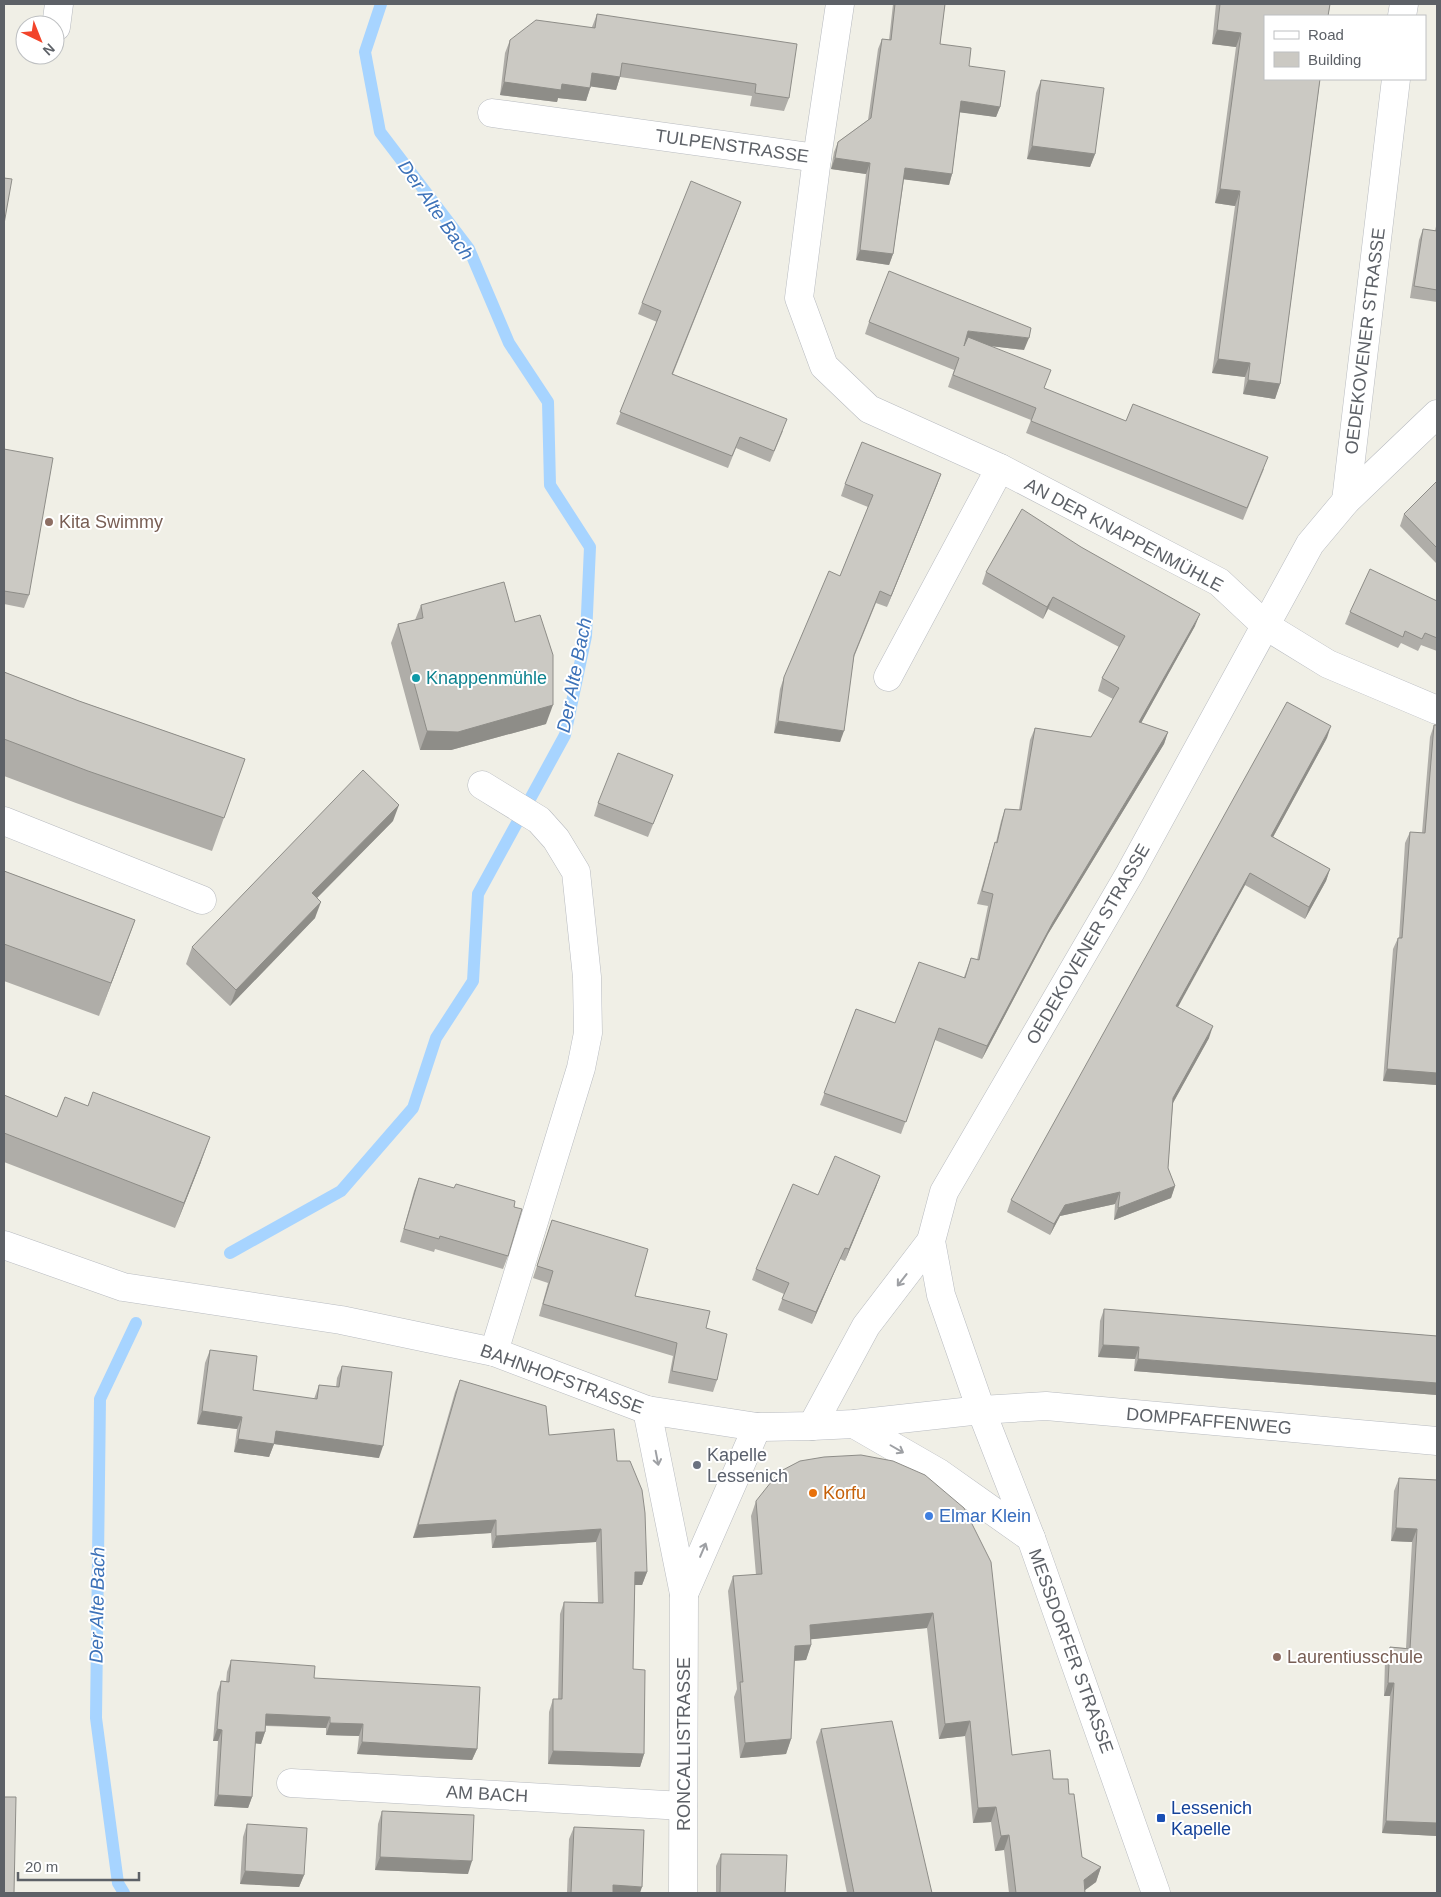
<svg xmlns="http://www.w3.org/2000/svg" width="1441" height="1897" font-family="Arial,sans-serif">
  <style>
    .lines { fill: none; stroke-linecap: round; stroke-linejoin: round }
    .stream { stroke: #a7d4ff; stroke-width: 12 }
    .minor-casing { stroke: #b8bbc0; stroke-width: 29 }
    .minor { stroke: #fff; stroke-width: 28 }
    .wall { fill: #afada8 }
    .shaded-wall { fill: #8e8d88 }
    .building { fill: #cbc9c3; stroke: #8e8d88 }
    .oneway { stroke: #9ea0a4 }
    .education-dot { fill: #8d6e63; stroke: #fff; stroke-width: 2 }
    .culture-dot { fill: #0f9aa8; stroke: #fff; stroke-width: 2 }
    .worship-dot { fill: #6b7280; stroke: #fff; stroke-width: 2 }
    .food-dot { fill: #e8710a; stroke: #fff; stroke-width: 2 }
    .shop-dot { fill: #3f7fe0; stroke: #fff; stroke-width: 2 }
    .transit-dot { fill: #1a4fb4; stroke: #fff; stroke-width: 2 }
    .labels { text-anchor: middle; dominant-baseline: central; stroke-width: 4; stroke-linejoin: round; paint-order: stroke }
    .street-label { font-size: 18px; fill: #5d6167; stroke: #fff }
    .education-label { font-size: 18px; fill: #785e54; stroke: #fff; text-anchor: start }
    .culture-label { font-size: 18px; fill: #0d838f; stroke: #fff; text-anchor: start }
    .worship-label { font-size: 18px; fill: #5b616d; stroke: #fff; text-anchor: start }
    .food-label { font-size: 18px; fill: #c56008; stroke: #fff; text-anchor: start }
    .shop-label { font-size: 18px; fill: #366cbe; stroke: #fff; text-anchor: start }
    .transit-label { font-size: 18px; fill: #164399; stroke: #fff; text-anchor: start }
    .water-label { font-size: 19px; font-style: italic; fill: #3d72b8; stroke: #fff }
  </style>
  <rect width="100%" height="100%" fill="#f0efe6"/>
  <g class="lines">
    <g class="stream">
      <polyline points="230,1253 341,1191 413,1108 436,1038 473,981 478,894 565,735 586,636 590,547 550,485 548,402 509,343 469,249 380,132 365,52 381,4"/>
      <polyline points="124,1893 118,1883 96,1718 100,1399 136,1323"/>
    </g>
    <defs>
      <g id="minor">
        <polyline points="840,4 817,158 799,298 824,366 869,409 1000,468 1219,582 1266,626 1328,664 1437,710"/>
        <polyline points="1402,16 1404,4"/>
        <polyline points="56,27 59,4"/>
        <polyline points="492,113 817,158"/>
        <polyline points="1346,501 1396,79"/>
        <polyline points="888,677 1000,468"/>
        <polyline points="482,785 539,820 556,839 576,872 587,977 588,1033 581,1068 494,1352"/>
        <polyline points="4,821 202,900"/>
        <polyline points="4,1245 123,1287 341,1320 494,1352 647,1410 757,1427 812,1426 854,1424 981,1410 1046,1406 1437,1441"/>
        <polyline points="647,1410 684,1594 683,1893"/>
        <polyline points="854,1424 939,1473 1031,1538"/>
        <polyline points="812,1426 866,1326 931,1241"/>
        <polyline points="684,1594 757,1427"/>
        <polyline points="291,1783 683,1806"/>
        <polyline points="1156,1893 1031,1538 981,1410 941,1295 931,1241 944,1192 1130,873 1310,544 1346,501 1437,414"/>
      </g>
    </defs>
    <use href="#minor" class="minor-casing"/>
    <use href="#minor" class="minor"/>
  </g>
  <g class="wall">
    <polygon points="893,4 945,4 940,44 969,66 1000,107 996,117 960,112 952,174 949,185 904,179 893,254 889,265 856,260 866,174 831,169 834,152 838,142 868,120 878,49 882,39 889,40"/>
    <polygon points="1216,4 1330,4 1280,384 1275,399 1243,394 1245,377 1212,373 1235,206 1215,203 1236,47 1212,44"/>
    <polygon points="597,14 789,98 784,111 750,106 752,96 620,77 616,90 591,86 586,101 558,98 557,102 500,95 505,53 510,40 592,27"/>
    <polygon points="1041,80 1095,154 1090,167 1027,159 1036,93"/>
    <polygon points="737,213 673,374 783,431 770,462 736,448 728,468 616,424 657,322 638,314 642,303"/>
    <polygon points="1437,222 1437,302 1410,298 1419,240 1423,229 1435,231"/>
    <polygon points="869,322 1024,350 991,346 1044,389 1126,421 1264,469 1243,520 1026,433 1031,420 948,387 954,370 865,334"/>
    <polygon points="4,449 29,595 24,608 4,604"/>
    <polygon points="941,474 887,607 876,603 854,657 840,742 774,733 780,689 784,677 840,576 868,507 841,496 845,484"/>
    <polygon points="1437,481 1437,564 1400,526 1404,514"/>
    <polygon points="986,572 1195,626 1141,723 1168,732 1164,744 1048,934 982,1059 935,1040 901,1134 820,1105 856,1009 895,1023 964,977 971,958 977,960 988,906 977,904 991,855 996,842 1001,821 1005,809 1019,810 1030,740 1035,728 1091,737 1113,699 1098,691 1102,678 1119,647 1048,609 1043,619 982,584"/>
    <polygon points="1437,601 1437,651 1421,645 1418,651 1401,643 1398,648 1345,624 1350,612"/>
    <polygon points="421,605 515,622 546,724 451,750 420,750 391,643 398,624 415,620"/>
    <polygon points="4,672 79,701 245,759 212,851 76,803 4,776"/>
    <polygon points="1434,725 1437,1085 1383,1081 1393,949 1398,938 1399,938 1405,843 1410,832 1422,833 1430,737"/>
    <polygon points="1327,738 1273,837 1330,869 1326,881 1305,919 1245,885 1177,1007 1209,1038 1173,1103 1168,1168 1175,1186 1171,1198 1114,1220 1115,1204 1060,1216 1050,1235 1007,1212 1011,1200"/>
    <polygon points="673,775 648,837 594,816 598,803"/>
    <polygon points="393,821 317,898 315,918 230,1006 186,964 192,947"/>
    <polygon points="4,871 135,920 99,1016 4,981"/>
    <polygon points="4,1095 57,1117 201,1162 175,1228 4,1162"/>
    <polygon points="880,1176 845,1261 840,1259 812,1324 778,1310 784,1294 752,1280 756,1269 818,1195"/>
    <polygon points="419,1178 514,1207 508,1256 503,1269 435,1249 434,1252 400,1242 414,1191"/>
    <polygon points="552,1220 635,1296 706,1328 717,1380 713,1392 668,1383 673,1356 539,1316 548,1283 533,1278"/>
    <polygon points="1104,1309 1437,1336 1437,1395 1134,1371 1135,1359 1098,1357 1100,1321"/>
    <polygon points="210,1350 253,1390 314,1399 319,1385 336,1387 337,1378 342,1366 379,1458 274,1444 269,1457 234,1452 237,1429 197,1424 205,1363"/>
    <polygon points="460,1380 549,1435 617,1461 647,1572 642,1585 635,1585 633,1669 644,1754 640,1767 548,1764 549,1712 553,1699 558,1699 560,1614 564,1602 598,1602 596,1542 492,1548 491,1533 413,1538 455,1392"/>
    <polygon points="861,1455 1012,1755 1053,1779 1069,1794 1082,1857 1101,1867 1096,1882 1085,1890 1085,1893 1009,1893 1004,1850 995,1851 991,1822 973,1823 965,1736 939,1739 927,1628 811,1639 811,1645 806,1660 794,1661 791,1739 786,1754 740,1758 734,1697 737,1689 728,1591 733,1576 756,1575 751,1516 756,1501"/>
    <polygon points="1399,1478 1437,1480 1437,1836 1382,1833 1390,1696 1384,1696 1385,1660 1390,1647 1406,1648 1412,1542 1391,1541 1394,1491"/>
    <polygon points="231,1660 314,1678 477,1749 472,1760 357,1754 359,1736 326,1735 326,1728 266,1726 265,1732 261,1744 255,1743 252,1797 248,1808 214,1806 218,1741 213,1741 217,1693 221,1681 226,1682 227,1672"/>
    <polygon points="821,1729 932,1893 847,1893 816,1742"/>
    <polygon points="382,1811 468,1874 375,1870 378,1824"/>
    <polygon points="247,1824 304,1875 299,1887 240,1884 243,1837"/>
    <polygon points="574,1827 640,1893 567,1893 569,1839"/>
    <polygon points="721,1854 785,1893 716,1893 716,1866"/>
  </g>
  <g class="shaded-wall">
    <polygon points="1217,30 1241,33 1236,47 1212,44"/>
    <polygon points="592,73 620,77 616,90 587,86"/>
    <polygon points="504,82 562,84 590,88 586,101 558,98 557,102 500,95"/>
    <polygon points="961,101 1000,107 996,117 957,112"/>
    <polygon points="1032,146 1095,154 1090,167 1027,159"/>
    <polygon points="835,158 870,163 866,174 831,169"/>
    <polygon points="905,168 952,174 949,185 901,179"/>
    <polygon points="1220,189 1240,191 1235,206 1215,203"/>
    <polygon points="860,250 893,254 889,265 856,260"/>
    <polygon points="968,331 1029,338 1024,350 964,343"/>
    <polygon points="1218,359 1250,363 1245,377 1212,373"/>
    <polygon points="1248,380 1280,384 1275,399 1243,394"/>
    <polygon points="941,474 937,485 887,607 891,596"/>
    <polygon points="1053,597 1048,609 1043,619 1047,607"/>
    <polygon points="1200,614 1195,626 1135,734 1139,722"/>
    <polygon points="553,705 546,724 451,750 420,750 427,731"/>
    <polygon points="778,721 844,731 840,742 774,733"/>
    <polygon points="1331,726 1327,738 1267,848 1271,836"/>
    <polygon points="1168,732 1164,744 1048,934 982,1059 987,1046 1053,922"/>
    <polygon points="399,805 393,821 306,909 312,893"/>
    <polygon points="1330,869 1326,881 1305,919 1309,907"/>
    <polygon points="1250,873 1245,885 1172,1018 1176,1006"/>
    <polygon points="321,902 315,918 230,1006 236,990"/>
    <polygon points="135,920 123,953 99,1016 111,983"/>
    <polygon points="1213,1026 1209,1038 1169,1110 1173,1098"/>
    <polygon points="1387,1069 1437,1073 1437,1085 1383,1081"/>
    <polygon points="210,1137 201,1162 175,1228 184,1203"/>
    <polygon points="880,1176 876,1187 845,1261 849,1249"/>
    <polygon points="1175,1186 1171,1198 1114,1220 1118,1208"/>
    <polygon points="1120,1192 1115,1204 1060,1216 1050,1235 1054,1224 1065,1205"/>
    <polygon points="845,1248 840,1259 812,1324 816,1312"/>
    <polygon points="1103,1345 1139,1347 1135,1359 1098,1357"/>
    <polygon points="1138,1359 1437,1383 1437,1395 1134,1371"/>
    <polygon points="202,1411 242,1417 237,1429 197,1424"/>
    <polygon points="276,1431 383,1446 379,1458 274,1444 269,1457 234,1452 238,1439"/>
    <polygon points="496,1520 491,1533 413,1538 418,1525"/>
    <polygon points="1396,1528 1417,1529 1412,1542 1391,1541"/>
    <polygon points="601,1529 596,1542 492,1548 496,1536"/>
    <polygon points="635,1572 647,1572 642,1585 631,1585"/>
    <polygon points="933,1613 927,1628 804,1640 810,1625"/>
    <polygon points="811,1645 806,1660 789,1661 795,1646"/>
    <polygon points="1388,1683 1394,1683 1390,1696 1384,1696"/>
    <polygon points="266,1714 330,1717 326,1728 262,1725"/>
    <polygon points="970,1721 965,1736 939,1739 945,1724"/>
    <polygon points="330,1723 363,1724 359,1736 326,1735"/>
    <polygon points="217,1729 222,1730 218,1741 213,1741"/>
    <polygon points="256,1732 265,1732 261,1744 251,1743"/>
    <polygon points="791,1739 786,1754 740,1758 745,1743"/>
    <polygon points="362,1742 477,1749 472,1760 357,1754"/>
    <polygon points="553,1751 644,1754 640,1767 548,1764"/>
    <polygon points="218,1795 252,1797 248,1808 214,1806"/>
    <polygon points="996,1807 991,1822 973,1823 978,1808"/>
    <polygon points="1386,1821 1437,1823 1437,1836 1382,1833"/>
    <polygon points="1009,1835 1004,1850 995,1851 1001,1836"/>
    <polygon points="380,1857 472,1861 468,1874 375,1870"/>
    <polygon points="1101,1867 1096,1882 1081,1893 1084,1880"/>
    <polygon points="245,1871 304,1875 299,1887 240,1884"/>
    <polygon points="613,1885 642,1887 640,1893 610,1893"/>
  </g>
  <g class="building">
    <polygon points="895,4 945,4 940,44 971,48 969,66 1005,71 1000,107 961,101 952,174 905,168 893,254 860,250 870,163 835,158 838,142 871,118 882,39 891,40"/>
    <polygon points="1220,4 1330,4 1328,16 1265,16 1265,79 1320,79 1280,384 1248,380 1250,363 1218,359 1240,191 1220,189 1241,33 1217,30"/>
    <polygon points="597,14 797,44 789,98 755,93 756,84 622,63 620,77 592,73 590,88 562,84 561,90 504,82 510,40 536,20 595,28"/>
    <polygon points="1041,80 1104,88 1095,154 1032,146"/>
    <polygon points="4,178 12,179 4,224"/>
    <polygon points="691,181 741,202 672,374 787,419 774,451 740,437 732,456 620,412 661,311 642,303"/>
    <polygon points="1423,229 1437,231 1437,229 1437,290 1414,286"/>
    <polygon points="889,271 1031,328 1029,338 968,331 964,346 968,337 1051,370 1044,388 1126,421 1133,404 1268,457 1247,508 1031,421 1036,408 953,375 959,358 869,322"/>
    <polygon points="862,442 941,474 891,596 880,591 854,655 844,731 778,721 784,677 829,571 840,576 873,495 845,484"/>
    <polygon points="4,449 53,458 29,595 4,591"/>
    <polygon points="1437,481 1437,548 1404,514"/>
    <polygon points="1022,509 1081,547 1200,614 1139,722 1168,732 1053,922 987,1046 939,1028 906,1122 824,1093 856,1009 895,1023 919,962 965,978 971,958 979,960 993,894 982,891 995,842 997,843 1005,809 1021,810 1035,728 1091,737 1119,688 1102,678 1125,636 1053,597 1047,607 986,572"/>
    <polygon points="1370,569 1437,601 1437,638 1425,633 1422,639 1405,631 1403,637 1350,612"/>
    <polygon points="504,582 515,622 540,615 553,655 553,705 458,732 427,731 398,624 423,618 421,605"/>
    <polygon points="4,672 79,701 245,759 224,818 88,771 4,739"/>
    <polygon points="1287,702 1331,726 1271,836 1330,869 1309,907 1250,873 1176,1006 1213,1026 1173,1098 1168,1168 1175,1186 1118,1208 1120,1192 1065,1205 1054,1224 1011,1200"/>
    <polygon points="1434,725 1437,725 1437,1073 1387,1069 1398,938 1402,938 1410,832 1425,833"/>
    <polygon points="618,753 673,775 653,824 598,803"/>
    <polygon points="363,770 399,805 312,893 321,902 236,990 192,947"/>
    <polygon points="4,871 135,920 111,983 4,944"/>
    <polygon points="93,1092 210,1137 184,1203 4,1133 4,1095 57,1117 65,1097 88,1106"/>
    <polygon points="835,1156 880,1176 849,1249 845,1248 816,1312 782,1299 789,1283 756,1269 793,1184 818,1195"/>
    <polygon points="419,1178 454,1188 456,1184 515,1201 514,1207 522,1209 508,1256 440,1236 439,1239 404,1229"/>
    <polygon points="552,1220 648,1249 635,1296 710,1311 706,1328 727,1334 717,1380 672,1371 677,1343 543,1304 553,1271 537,1266"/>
    <polygon points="1104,1309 1437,1336 1437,1383 1138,1359 1139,1347 1103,1345"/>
    <polygon points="210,1350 257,1356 253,1390 317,1399 319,1385 339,1387 342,1366 392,1372 383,1446 276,1431 274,1444 238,1439 242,1417 202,1411"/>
    <polygon points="460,1380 546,1406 549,1435 614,1429 617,1461 630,1461 642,1490 645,1513 647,1572 635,1572 633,1669 645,1670 644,1754 553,1751 553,1699 562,1699 564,1602 603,1603 601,1529 496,1536 496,1520 418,1525"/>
    <polygon points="861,1455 893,1461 925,1475 964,1508 991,1562 1012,1755 1050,1750 1053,1779 1068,1779 1069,1794 1074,1794 1082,1857 1101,1867 1084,1880 1085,1893 1016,1893 1009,1835 1001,1836 996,1807 978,1808 970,1721 945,1724 933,1613 810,1625 811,1645 795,1646 791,1739 745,1743 740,1682 743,1682 733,1576 762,1574 756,1501 779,1472 800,1461 824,1457"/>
    <polygon points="1399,1478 1437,1480 1437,1823 1386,1821 1394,1683 1388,1683 1390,1647 1410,1649 1417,1529 1396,1528"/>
    <polygon points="231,1660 315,1666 314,1678 480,1687 477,1749 362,1742 363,1724 330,1723 330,1717 266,1714 265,1732 256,1732 252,1797 218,1795 222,1730 217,1729 221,1681 229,1682"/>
    <polygon points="892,1721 932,1893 854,1893 821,1729"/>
    <polygon points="4,1797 16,1797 14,1893 4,1893"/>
    <polygon points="382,1811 474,1815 472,1861 380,1857"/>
    <polygon points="247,1824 307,1828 304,1875 245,1871"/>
    <polygon points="574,1827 644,1830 642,1887 613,1885 613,1893 571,1893"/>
    <polygon points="721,1854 787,1855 785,1893 720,1893"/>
  </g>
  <defs><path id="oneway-shaft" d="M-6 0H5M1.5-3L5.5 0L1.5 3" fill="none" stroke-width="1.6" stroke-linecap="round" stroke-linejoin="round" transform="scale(1.25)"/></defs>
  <g class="oneway">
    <use href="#oneway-shaft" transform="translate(902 1280) rotate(128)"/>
    <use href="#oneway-shaft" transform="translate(897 1449) rotate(30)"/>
    <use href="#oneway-shaft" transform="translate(657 1458) rotate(79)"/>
    <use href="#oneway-shaft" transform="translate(703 1550) rotate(-67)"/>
  </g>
  <g class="education-dot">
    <circle cx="49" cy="522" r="5"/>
    <circle cx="1277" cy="1657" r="5"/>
  </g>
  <circle class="culture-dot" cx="416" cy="678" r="5"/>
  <circle class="worship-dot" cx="697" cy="1465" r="5"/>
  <circle class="food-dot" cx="813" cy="1493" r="5"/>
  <circle class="shop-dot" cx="929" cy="1516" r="5"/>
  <rect class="transit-dot" x="1156" y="1813" width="10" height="10" rx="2.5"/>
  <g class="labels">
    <g class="street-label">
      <text transform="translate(732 146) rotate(8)">TULPENSTRASSE</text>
      <text transform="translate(1365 341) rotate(-83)">OEDEKOVENER STRASSE</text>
      <text transform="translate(1124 535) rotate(28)">AN DER KNAPPENMÜHLE</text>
      <text transform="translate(1088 944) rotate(-60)">OEDEKOVENER STRASSE</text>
      <text transform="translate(562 1379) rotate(20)">BAHNHOFSTRASSE</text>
      <text transform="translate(1209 1421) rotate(5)">DOMPFAFFENWEG</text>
      <text transform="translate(1071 1651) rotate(70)">MESSDORFER STRASSE</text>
      <text transform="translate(684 1744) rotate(-90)">RONCALLISTRASSE</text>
      <text transform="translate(487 1794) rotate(3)">AM BACH</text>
    </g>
    <g class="education-label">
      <text x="59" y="522">Kita Swimmy</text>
      <text x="1287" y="1657">Laurentiusschule</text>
    </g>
    <g class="culture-label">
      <text x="426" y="678">Knappenmühle</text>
    </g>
    <g class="worship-label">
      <text x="707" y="1455">Kapelle<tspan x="707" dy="21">Lessenich</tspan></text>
    </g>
    <g class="food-label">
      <text x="823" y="1493">Korfu</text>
    </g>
    <g class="shop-label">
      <text x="939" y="1516">Elmar Klein</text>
    </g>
    <g class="transit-label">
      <text x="1171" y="1808">Lessenich<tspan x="1171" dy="21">Kapelle</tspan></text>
    </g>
    <g class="water-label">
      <text transform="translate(436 210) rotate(55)">Der Alte Bach</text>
      <text transform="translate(574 675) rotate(-79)">Der Alte Bach</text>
      <text transform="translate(97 1605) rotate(-89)">Der Alte Bach</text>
    </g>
  </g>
  <rect width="1441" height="1897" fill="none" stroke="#5d6167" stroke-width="10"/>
  <rect x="1264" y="15" width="162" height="65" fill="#ffffff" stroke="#bec0c2"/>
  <rect x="1274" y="31" width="25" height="8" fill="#ffffff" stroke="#bec0c2"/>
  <text x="1308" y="40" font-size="15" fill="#5d6167">Road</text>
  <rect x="1274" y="52" width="25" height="15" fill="#cbc9c3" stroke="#bec0c2"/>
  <text x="1308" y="65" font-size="15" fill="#5d6167">Building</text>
  <g transform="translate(40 40) rotate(137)"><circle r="24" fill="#ffffff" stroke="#bec0c2"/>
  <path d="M0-4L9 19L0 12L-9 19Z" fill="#f2442a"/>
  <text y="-8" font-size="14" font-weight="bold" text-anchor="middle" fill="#5d6167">N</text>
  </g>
  <path d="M18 1872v8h121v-8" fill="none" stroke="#5d6167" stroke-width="2.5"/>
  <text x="25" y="1872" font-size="15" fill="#5d6167" stroke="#ffffff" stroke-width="4" paint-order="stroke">20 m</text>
</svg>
